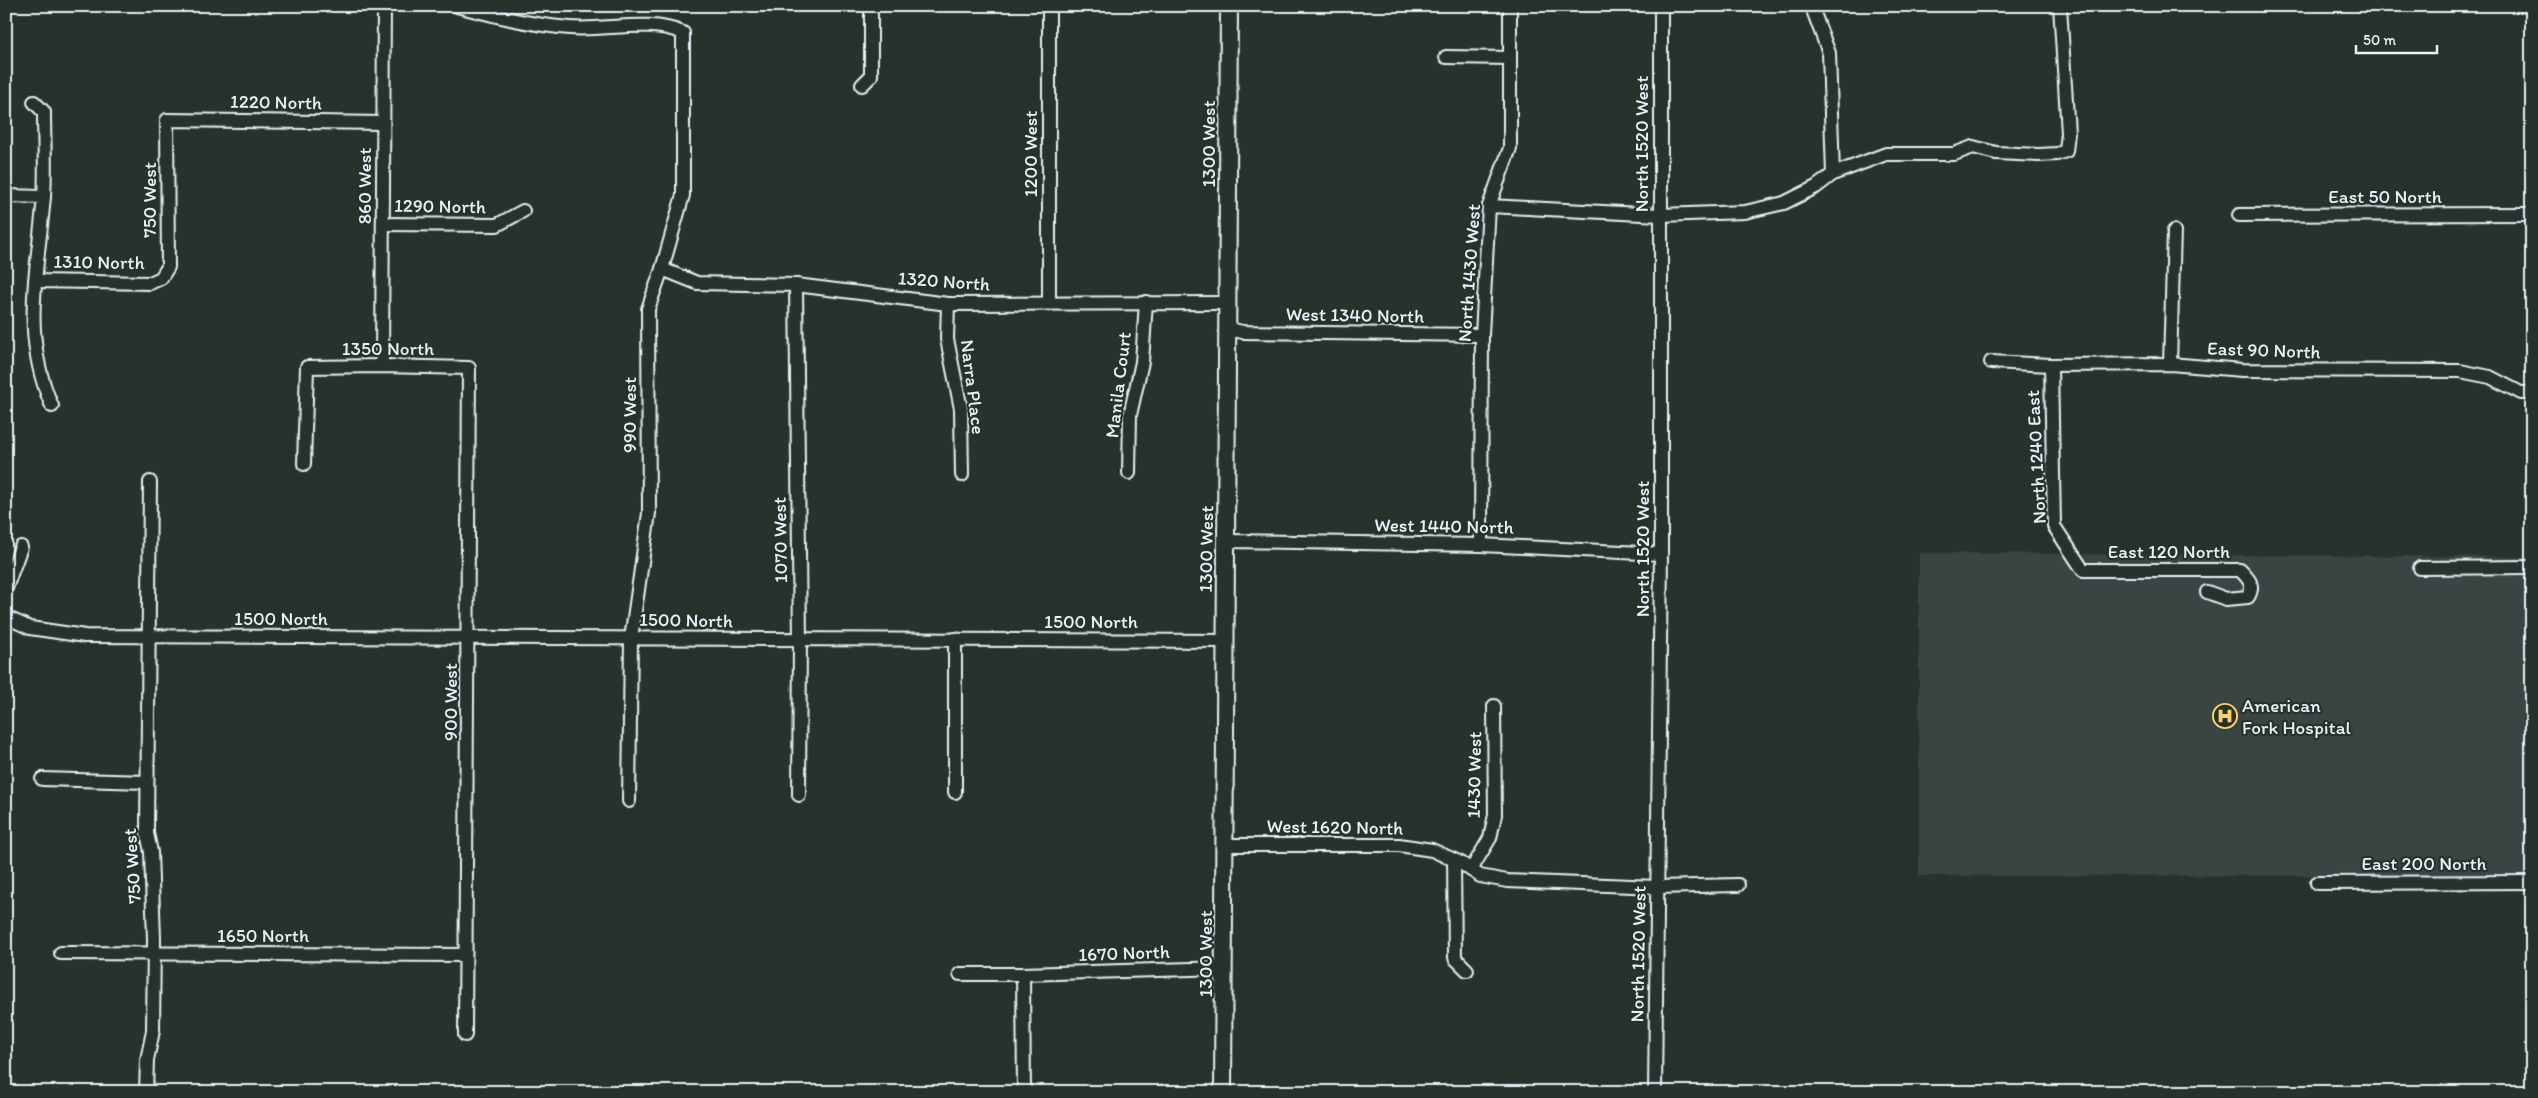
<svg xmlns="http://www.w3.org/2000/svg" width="2538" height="1098" font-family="Itim,sans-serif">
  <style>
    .built { fill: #394442 }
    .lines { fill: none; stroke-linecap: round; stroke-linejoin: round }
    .minor-casing { stroke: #e8f1f8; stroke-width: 16 }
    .tertiary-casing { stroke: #e8f1f8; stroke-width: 20 }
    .minor { stroke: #26332d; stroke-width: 12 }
    .tertiary { stroke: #26332d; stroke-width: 16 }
    .labels { text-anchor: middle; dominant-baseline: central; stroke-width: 4.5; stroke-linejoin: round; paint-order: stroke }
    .street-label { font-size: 19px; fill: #e8f1f8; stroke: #26332d }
    .poi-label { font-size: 19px; fill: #e8f1f8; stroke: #26332d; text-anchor: start }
  </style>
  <rect width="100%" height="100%" fill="#26332d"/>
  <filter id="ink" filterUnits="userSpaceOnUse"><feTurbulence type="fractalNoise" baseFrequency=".02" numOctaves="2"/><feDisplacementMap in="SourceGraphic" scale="10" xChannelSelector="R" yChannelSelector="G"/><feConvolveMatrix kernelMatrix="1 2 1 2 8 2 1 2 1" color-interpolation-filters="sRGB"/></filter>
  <g filter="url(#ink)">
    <polygon class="built" points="1919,553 2532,557 2532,875 1919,876"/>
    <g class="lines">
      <defs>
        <g id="minor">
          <path d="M457,6C495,16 531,25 570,28C607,31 649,18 683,33V195L662,269L648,309L649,513L631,639L629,801"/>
          <polyline points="1814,6 1814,13 1829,53 1833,174"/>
          <polyline points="1446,57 1510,58"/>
          <polyline points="862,85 871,76 871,6"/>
          <path d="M34,102L44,112C44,140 46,168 44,196C38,271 20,333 52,406"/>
          <polyline points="6,196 44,197"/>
          <polyline points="1489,206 1660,215 1745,212 1784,203 1816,187 1833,174 1886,154 1954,154 1973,147 1996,153 2039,155 2057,154 2066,151 2068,133 2060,6"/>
          <polyline points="2239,215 2532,214"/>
          <polyline points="383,224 497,225 523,211"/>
          <polyline points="662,269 697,283 796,285 948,304 1226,303"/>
          <polyline points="35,281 150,283 161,278 168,267 167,120 383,123"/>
          <polyline points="796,285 800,640 799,795"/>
          <polyline points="1049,302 1049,6"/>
          <polyline points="948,304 947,339 961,409 962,475"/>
          <polyline points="1228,329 1243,332 1482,335"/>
          <polyline points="1991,362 2051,365 2170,364 2242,370 2460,371 2490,377 2521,393 2532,393"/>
          <polyline points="2170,364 2174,231"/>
          <path d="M2051,365L2054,526L2083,570H2240C2249,579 2255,585 2248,597L2226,599L2207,592"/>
          <polyline points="382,366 384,6"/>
          <polyline points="304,464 307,367 382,366 469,368 465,1035"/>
          <polyline points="1129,473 1130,415 1142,362 1146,302"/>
          <polyline points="1227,541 1481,545 1661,554"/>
          <polyline points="1481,545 1482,335 1489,206 1510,148 1510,6"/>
          <polyline points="2420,568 2532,567"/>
          <polyline points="6,588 21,547"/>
          <polyline points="6,617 30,628 85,636 1225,641"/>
          <polyline points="955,639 955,792"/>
          <polyline points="42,779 147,782"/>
          <polyline points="1225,845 1399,845 1432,850 1461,863 1480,876 1507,881 1657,887 1738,885"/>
          <polyline points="1454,860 1455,958 1467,970"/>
          <polyline points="1471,870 1490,838 1495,815 1494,706"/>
          <polyline points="2317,883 2532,882"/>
          <polyline points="61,953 465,955"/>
          <polyline points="960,974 1023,974 1225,968"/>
          <polyline points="1023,974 1024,1092"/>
          <polyline points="146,1092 147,1060 153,1031 154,939 151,852 147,833 150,482"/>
          <polyline points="1655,1092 1661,554 1661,6"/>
        </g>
        <polyline id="tertiary" points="1223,1092 1229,6"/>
      </defs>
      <use href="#minor" class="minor-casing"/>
      <use href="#tertiary" class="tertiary-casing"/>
      <use href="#minor" class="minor"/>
      <use href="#tertiary" class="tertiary"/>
    </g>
  </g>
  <defs>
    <symbol id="hospital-ring" viewBox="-11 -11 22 22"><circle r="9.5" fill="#26332d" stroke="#ffd166" stroke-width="1.5"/><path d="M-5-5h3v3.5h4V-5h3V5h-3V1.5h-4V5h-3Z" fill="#ffd166"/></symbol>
  </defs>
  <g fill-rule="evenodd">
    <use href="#hospital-ring" x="2211" y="702" width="28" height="28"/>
  </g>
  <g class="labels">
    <g class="street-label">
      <text transform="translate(276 102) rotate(1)">1220 North</text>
      <text transform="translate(1208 144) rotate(-90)">1300 West</text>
      <text transform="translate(1641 144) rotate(-90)">North 1520 West</text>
      <text transform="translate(1030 154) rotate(-90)">1200 West</text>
      <text transform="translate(364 186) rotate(-90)">860 West</text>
      <text x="2385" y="196">East 50 North</text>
      <text transform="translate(149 200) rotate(-90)">750 West</text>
      <text transform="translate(440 206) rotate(1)">1290 North</text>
      <text transform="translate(99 262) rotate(1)">1310 North</text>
      <text transform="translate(1469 273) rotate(-86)">North 1430 West</text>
      <text transform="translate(944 281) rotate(4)">1320 North</text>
      <text transform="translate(1355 315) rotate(1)">West 1340 North</text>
      <text x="388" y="348">1350 North</text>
      <text transform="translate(2264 350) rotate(2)">East 90 North</text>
      <text transform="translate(1118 385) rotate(-83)">Manila Court</text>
      <text transform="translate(973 387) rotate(83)">Narra Place</text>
      <text transform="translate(629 415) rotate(-90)">990 West</text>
      <text transform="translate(2036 457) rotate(-93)">North 1240 East</text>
      <text transform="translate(1444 526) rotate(1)">West 1440 North</text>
      <text transform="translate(780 540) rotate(-91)">1070 West</text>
      <text transform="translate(1206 549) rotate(-89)">1300 West</text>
      <text transform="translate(1642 549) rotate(-90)">North 1520 West</text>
      <text x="2169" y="551">East 120 North</text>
      <text x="281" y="618">1500 North</text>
      <text transform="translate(686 620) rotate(1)">1500 North</text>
      <text x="1091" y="621">1500 North</text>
      <text transform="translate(450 702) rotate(-90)">900 West</text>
      <text transform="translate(1474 775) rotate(-89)">1430 West</text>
      <text transform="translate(1335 827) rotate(1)">West 1620 North</text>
      <text x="2424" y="863">East 200 North</text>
      <text transform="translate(132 866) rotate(-94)">750 West</text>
      <text x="263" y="935">1650 North</text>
      <text transform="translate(1124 953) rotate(-2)">1670 North</text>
      <text transform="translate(1205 954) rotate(-90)">1300 West</text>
      <text transform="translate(1638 954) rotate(-89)">North 1520 West</text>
    </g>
    <g class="poi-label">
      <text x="2242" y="705">American<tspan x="2242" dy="22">Fork Hospital</tspan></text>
    </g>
  </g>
  <rect width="2538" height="1098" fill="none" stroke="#26332d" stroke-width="25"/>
  <rect x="12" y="12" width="2513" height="1073" fill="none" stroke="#e8f1f8" stroke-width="2" filter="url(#ink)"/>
  <path d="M2356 45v8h81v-8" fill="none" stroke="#e8f1f8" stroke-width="2.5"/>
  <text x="2363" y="45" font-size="15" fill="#e8f1f8" stroke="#26332d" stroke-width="4" paint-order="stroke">50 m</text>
</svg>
